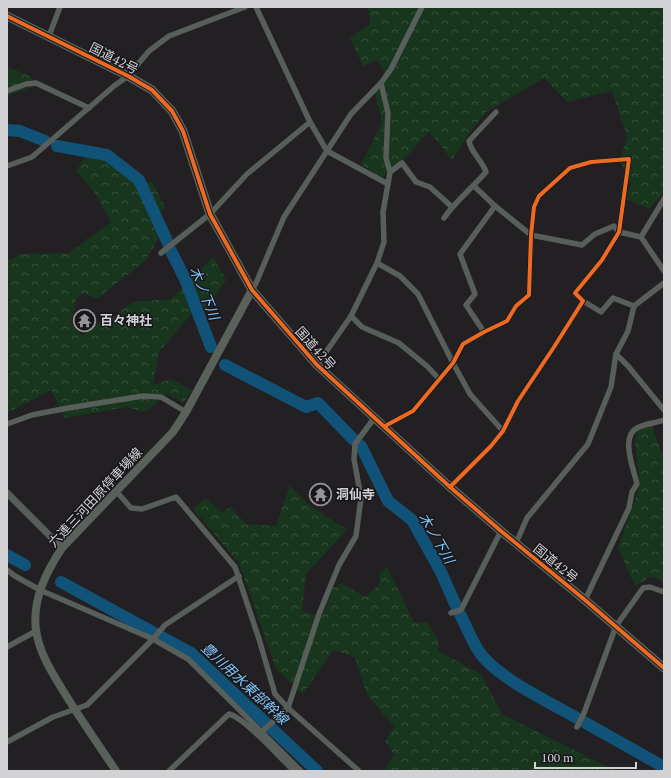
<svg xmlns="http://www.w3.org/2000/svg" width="671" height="778" font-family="'PT Serif','Noto Sans JP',serif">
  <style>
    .forest { fill: url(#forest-crowns) }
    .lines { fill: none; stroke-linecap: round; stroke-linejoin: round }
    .river { stroke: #115278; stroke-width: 12 }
    .minor { stroke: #585e59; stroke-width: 5.5 }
    .tertiary { stroke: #585e59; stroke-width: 7 }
    .secondary { stroke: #5a615a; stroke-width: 8 }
    .trunk { stroke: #575e58; stroke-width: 9 }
    .cycleway-casing { stroke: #19161b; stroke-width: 6 }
    .cycleway { stroke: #ed6a23; stroke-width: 4 }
    .labels { text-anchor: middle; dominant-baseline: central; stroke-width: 3; stroke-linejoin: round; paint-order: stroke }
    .street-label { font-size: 13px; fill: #d2d1d4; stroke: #19161b }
    .poi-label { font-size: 13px; font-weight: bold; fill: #d2d1d4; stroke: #19161b; text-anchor: start }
    .water-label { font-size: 14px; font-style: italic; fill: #81c6f8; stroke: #19161b }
  </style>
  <defs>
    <pattern id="forest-crowns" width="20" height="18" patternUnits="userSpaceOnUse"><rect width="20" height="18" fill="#18351e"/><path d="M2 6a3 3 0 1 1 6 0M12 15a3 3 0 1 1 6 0" fill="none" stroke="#39513e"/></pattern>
  </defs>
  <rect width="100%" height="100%" fill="#222023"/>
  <g class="forest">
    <polygon points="368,7 664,7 664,193 649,209 626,199 631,184 620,161 627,137 612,91 567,102 544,78 486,112 468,135 452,160 429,131 408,155 381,178 361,164 382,123 375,93 387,79 378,60 363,66 350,38 370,24"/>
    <polygon points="7,67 31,76 34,86 7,96"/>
    <polygon points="85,157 111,162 135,184 152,182 165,207 155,219 161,234 145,261 97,299 83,293 76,299 71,323 82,336 96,324 109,320 133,302 171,299 213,257 226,280 198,323 192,313 159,352 153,385 171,379 192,390 184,403 167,394 145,412 127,407 65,418 51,390 7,413 7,258 10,260 19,254 69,253 111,222 93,190 76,171"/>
    <polygon points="652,426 664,460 664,581 650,577 635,586 618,549 640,485 635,442 637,431"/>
    <polygon points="290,485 308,504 347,530 306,574 302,611 322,617 333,588 342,583 365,597 379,585 380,573 387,567 414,623 427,622 439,641 438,652 444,654 482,675 502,714 616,771 384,771 394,755 385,741 394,727 367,695 355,657 333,650 303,694 276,669 239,563 193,509 206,498 222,513 230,507 246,524 276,526"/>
  </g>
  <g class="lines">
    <g class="river">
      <polyline points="7,130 20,131 45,141"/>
      <polyline points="57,146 107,155 139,180 168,243"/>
      <polyline points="171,251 185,279 211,347"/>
      <polyline points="225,365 306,407 318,403 354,440"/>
      <polyline points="361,446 388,501 412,520 440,570 457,608"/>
      <polyline points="7,555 25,565"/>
      <polyline points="61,582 191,653 317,771"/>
      <path d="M460,614C466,626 471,639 478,650C495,677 549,702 577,718"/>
      <polyline points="584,722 664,767"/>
    </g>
    <g class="minor">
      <polyline points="256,7 310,122 327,151 388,184 383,212 384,242 377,263 351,316 317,365"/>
      <polyline points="49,36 60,7"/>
      <polyline points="7,91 26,84 36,83 89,108"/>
      <polyline points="7,166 32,157 114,86 128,76 149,51 169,36 245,7"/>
      <polyline points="390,172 402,163 416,182 430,187 452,207"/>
      <polyline points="388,184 390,172 386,158 388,113 381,83 391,69 422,7"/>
      <polyline points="474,186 495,206 531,235 582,245 595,234 614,226 619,232 641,237 664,271"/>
      <path d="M444,218C456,201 472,188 486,172C482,160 471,153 469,141L496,112"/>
      <polyline points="641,237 664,199"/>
      <polyline points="161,253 210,214 247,174 310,122"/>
      <polyline points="377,263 400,276 418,294 453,363 470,394 503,431"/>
      <polyline points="252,290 256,283 284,217 351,114 381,83"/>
      <polyline points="583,301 601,312 613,298 634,306"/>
      <polyline points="351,316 362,327 399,343 427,366 439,379"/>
      <polyline points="484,332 466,305 475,294 460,254 495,206"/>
      <polyline points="616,354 628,366 664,410"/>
      <polyline points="7,424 32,415 68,408 143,396 161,397 186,412"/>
      <polyline points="385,426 413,411 453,363 463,344 484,332 507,321 516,306 529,295 531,235 534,207 539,196 570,168 591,162 629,159 619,232 602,260 575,293 583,301 554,347 518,401 503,431 491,446 450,487"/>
      <polyline points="116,491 131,508 142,509 176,497 235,567 259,639 275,694 288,708 359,771"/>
      <polyline points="516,543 527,518 588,444 611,387 616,354 628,331 634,306 664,283"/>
      <polyline points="7,570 15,576 40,590 153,639 188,659 301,771"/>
      <path d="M585,600L629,508L632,492L637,484C634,470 620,437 637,428C644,424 656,423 664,420"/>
      <polyline points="451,613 461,610 501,531"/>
      <polyline points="7,647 36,631"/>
      <polyline points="577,727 584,713 616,626 643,588 650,587 664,592"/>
      <polyline points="258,735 288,708 319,614 339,565 356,536 361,498 354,459 355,444 375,417"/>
      <polyline points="7,742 53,717 87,705 153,639 165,625 239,576"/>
      <path d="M169,771L229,714C245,718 280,758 294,771"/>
    </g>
    <polyline class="tertiary" points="7,493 62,548"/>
    <path class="secondary" d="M116,771C98,744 79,717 62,689C51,671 39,652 36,630C32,600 46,572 62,548L173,432L186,412L252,290"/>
    <polyline class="trunk" points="7,16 128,76 152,90 172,111 183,131 210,214 252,290 317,365 450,487 501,531 585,600 664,668"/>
    <defs>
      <g id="cycleway">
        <polyline points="7,16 128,76 152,90 172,111 183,131 210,214 252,290 317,365 450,487 501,531 585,600 664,668"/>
        <polyline points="385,426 413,411 453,363 463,344 484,332 507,321 516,306 529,295 531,235 534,207 539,196 570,168 591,162 629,159 619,232 602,260 575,293 583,301 554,347 518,401 503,431 491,446 450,487"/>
      </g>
    </defs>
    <use href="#cycleway" class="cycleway-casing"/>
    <use href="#cycleway" class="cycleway"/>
  </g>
  <defs>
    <symbol id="temple-ring" viewBox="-11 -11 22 22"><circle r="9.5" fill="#19161b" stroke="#949396" stroke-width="1.5"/><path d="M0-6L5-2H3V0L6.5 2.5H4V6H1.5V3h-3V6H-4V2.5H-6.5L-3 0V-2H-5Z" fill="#949396"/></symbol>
  </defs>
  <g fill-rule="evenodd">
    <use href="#temple-ring" x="72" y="308" width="25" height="25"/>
    <use href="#temple-ring" x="308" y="482" width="25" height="25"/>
  </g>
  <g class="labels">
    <g class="street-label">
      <text transform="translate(114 58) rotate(27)">国道42号</text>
      <text transform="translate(316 348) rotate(48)">国道42号</text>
      <text transform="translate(95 497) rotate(-47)">六連三河田原停車場線</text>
      <text transform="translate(556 563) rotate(39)">国道42号</text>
    </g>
    <g class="poi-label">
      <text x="100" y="320">百々神社</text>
      <text x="336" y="494">洞仙寺</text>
    </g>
    <g class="water-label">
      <text transform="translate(205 293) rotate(68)">木ノ下川</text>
      <text transform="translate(437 538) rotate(60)">木ノ下川</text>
      <text transform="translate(245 683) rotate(43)">豊川用水東部幹線</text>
    </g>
  </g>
  <rect width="671" height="778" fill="none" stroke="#d2d1d4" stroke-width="16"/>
  <path d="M535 762v6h101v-6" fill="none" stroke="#d2d1d4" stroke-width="2"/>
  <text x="541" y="762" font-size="12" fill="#d2d1d4" stroke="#19161b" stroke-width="3" paint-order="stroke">100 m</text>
</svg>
